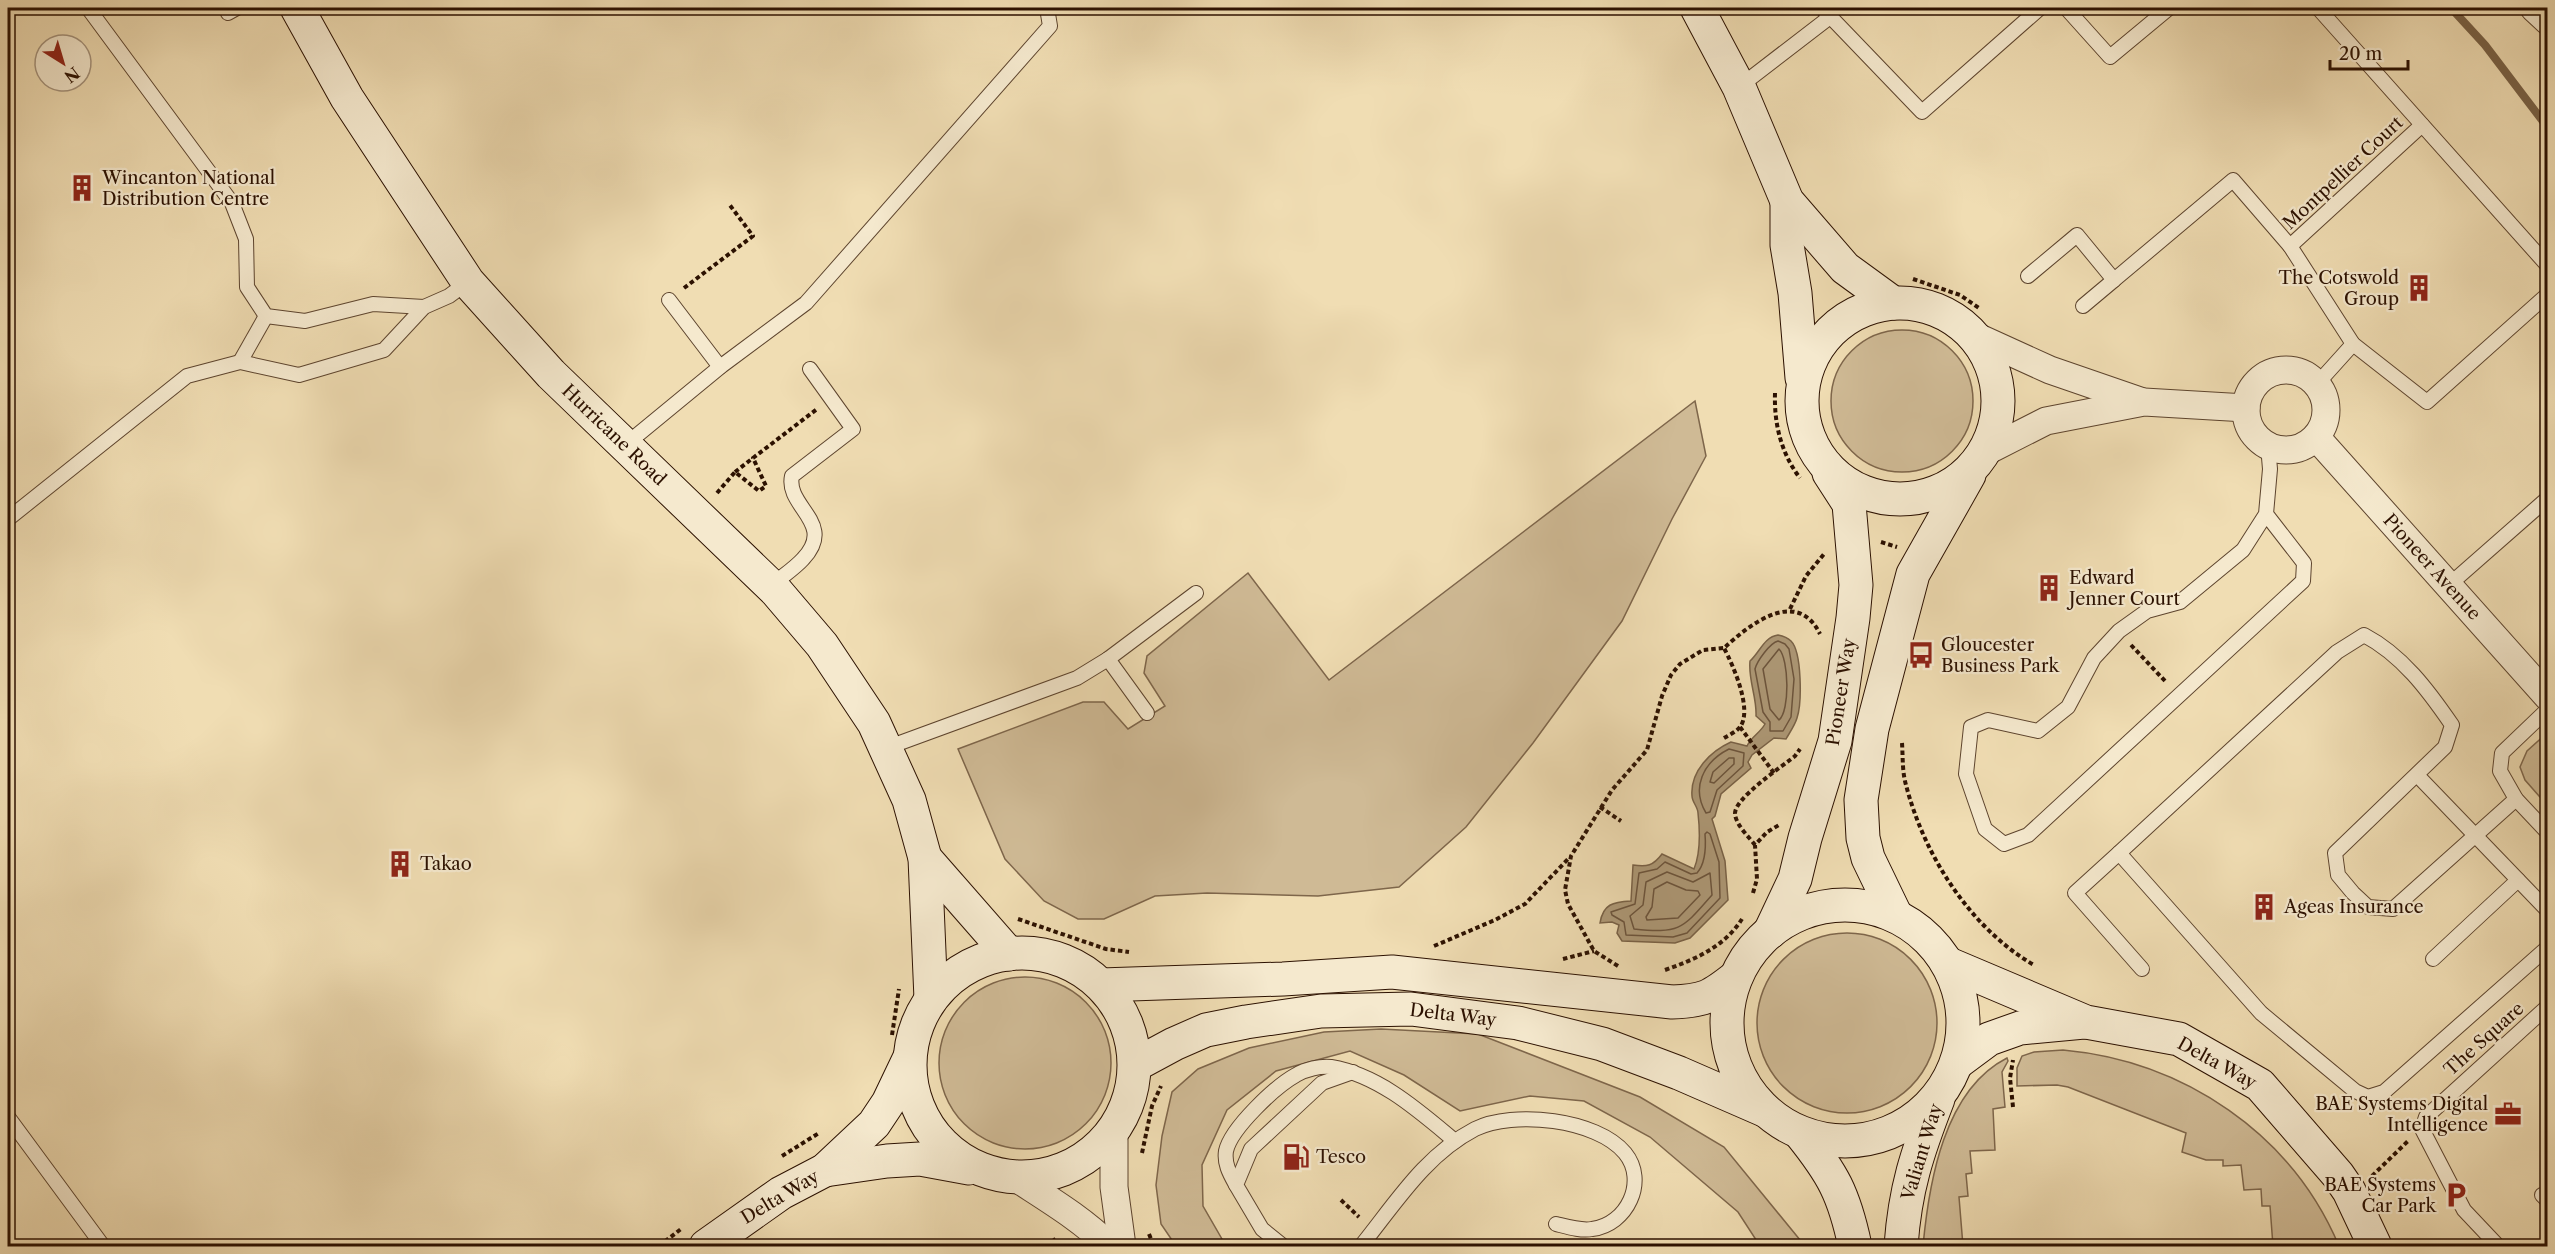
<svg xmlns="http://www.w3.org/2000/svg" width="2555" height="1254" font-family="'Libre Caslon Text',serif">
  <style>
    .green { fill: #cfba95; stroke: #7e664b; stroke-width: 1.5 }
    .water { fill: #ad9876; stroke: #796247; stroke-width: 1.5 }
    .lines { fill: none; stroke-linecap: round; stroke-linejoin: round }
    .shore { stroke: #6c543c; stroke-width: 1.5 }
    .stream { stroke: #796247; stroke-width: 8 }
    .lane-casing { stroke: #5d442e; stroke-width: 16 }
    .street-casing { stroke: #5d442e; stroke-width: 29 }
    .secondary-casing { stroke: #2c1101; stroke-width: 35 }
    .path { stroke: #2c1101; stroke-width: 4; stroke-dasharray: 4.5 3; stroke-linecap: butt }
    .lane { stroke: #f5e9ce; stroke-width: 14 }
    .street { stroke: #f5e9ce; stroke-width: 27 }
    .secondary { stroke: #f5e9ce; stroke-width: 33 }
    .labels { text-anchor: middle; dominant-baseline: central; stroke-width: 4.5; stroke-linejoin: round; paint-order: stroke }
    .street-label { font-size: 18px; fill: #2c1101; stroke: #f5e9ce }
    .poi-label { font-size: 18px; fill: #2c1101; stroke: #f5e9ce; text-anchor: start }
  </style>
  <rect width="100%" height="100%" fill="#f0ddb3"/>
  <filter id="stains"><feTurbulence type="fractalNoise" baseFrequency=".00333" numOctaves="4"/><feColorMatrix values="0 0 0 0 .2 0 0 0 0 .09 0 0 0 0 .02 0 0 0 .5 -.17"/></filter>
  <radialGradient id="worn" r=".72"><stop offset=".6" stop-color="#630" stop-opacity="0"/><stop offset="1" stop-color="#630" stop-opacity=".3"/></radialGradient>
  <g class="green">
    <circle cx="1902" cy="401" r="71"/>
    <polygon points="1695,401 1706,456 1672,519 1622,621 1533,743 1466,827 1399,887 1318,896 1207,893 1155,896 1104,919 1078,919 1044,901 1005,859 958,749 1083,702 1104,702 1128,729 1165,706 1144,673 1147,656 1248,573 1329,680"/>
    <polygon points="2547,733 2547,805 2525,780 2520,767 2527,751"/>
    <circle cx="1847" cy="1023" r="90"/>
    <circle cx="1025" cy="1063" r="86"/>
    <polygon points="1381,1029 1478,1034 1640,1097 1724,1147 1805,1246 1760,1246 1738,1212 1650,1137 1584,1101 1530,1096 1460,1111 1404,1075 1350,1051 1276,1071 1227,1110 1202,1165 1203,1206 1226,1246 1176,1246 1161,1224 1156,1185 1162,1136 1172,1092 1198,1069 1249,1048 1324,1032"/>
    <path d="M2063,1050C2184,1061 2292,1134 2339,1246H2273L2270,1206H2262L2261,1189L2244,1190L2241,1165L2223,1166V1160H2206L2182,1152L2186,1133L2068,1087L2057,1085L2017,1086V1068L2022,1056L2034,1052Z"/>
    <path d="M2007,1058L2008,1061L2002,1072L2005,1107L1993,1109L1995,1150L1970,1151L1972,1173L1966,1174L1968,1196L1959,1197L1963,1246H1923C1929,1182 1944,1090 2007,1058Z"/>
  </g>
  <path class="water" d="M1778,635C1783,636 1787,637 1791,641C1802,652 1802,703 1797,718C1795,725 1790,732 1786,739L1774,738L1752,755L1748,762L1751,768L1721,794L1715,816L1712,819L1725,861L1728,900L1690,938L1675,943L1622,941L1617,933L1619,925L1612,922L1600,923C1603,904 1613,902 1631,901L1633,865C1647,867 1653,866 1662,854L1694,869C1701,852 1700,831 1698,813C1698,807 1692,802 1692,796C1690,771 1711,751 1731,742L1747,746C1751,737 1760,733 1765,724L1756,716C1757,697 1748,680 1750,661C1760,652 1764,637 1778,635Z"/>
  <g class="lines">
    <g class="shore">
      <path d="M1778,641L1785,644L1789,649L1794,679L1791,717L1783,731H1770V722L1763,712L1755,669C1757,661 1770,643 1778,641Z"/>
      <path d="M1779,649C1789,659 1790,711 1779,720L1770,709L1763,669Z"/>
      <path d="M1729,749L1744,753L1743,766L1717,790L1710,812L1706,813C1691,788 1703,762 1729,749Z"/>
      <polygon points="1729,758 1734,758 1734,764 1714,783 1710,782 1713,772"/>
      <path d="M1707,832L1710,834L1719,862L1720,898L1687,933L1673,937L1626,935L1624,922L1612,915L1611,912L1635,904L1639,873L1657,869L1665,862L1691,874L1697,873C1706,863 1706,847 1705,834Z"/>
      <path d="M1667,872L1693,882L1710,873L1712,895C1683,928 1681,934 1634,929L1630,916L1643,905L1646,882Z"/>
      <polygon points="1667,882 1686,890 1698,891 1700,895 1678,918 1647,920 1646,917 1652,907 1654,889"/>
    </g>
    <polyline class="stream" points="2451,8 2485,45 2548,128"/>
    <defs>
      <g id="lane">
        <polyline points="88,8 232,203 246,239 247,287 266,316 305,321 373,304 424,307"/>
        <polyline points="1822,8 1922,112 2040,8"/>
        <polyline points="2066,8 2110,57 2169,8"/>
        <polyline points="2318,8 2548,266"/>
        <polyline points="228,13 237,8"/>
        <polyline points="1739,87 1830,17"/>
        <polyline points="2422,125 2290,246 2353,344 2427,402 2548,294"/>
        <polyline points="2028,276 2077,235 2114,280 2233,180 2290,246"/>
        <polyline points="669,300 720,367"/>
        <polyline points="2083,306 2114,280"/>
        <polyline points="240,362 266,316"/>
        <polyline points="2317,384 2353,344"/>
        <polyline points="624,446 720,367 806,303 1050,26 1047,8"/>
        <polyline points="2266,514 2304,563 2303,581 2028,835 2004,844 1985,829 1966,774 1971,727 1988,720 2038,731 2068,707 2094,658 2119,631 2147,611 2180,602 2243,550 2266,514 2270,469 2268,446"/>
        <polyline points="8,519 187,376 240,362 299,375 384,350 424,307 449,296 468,282"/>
        <polyline points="2449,585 2548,498"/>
        <path d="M771,586C781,577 794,569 803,559C837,523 785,507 792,476L853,429L810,369"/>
        <polyline points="1108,659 1147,713"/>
        <polyline points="2548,709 2502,753 2500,771 2516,799 2548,833"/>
        <polyline points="886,748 1077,678 1108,659 1196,593"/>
        <polyline points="2417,775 2548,911"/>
        <path d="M2516,799L2393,909L2368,907L2353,893L2338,875L2335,853L2445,747L2452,725C2428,690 2402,655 2364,635L2337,652L2119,853L2261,1013L2355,1091L2368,1097L2384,1092L2548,947"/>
        <polyline points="2119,853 2075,893 2142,969"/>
        <polyline points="2433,959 2518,880"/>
        <polyline points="8,1117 103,1246"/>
        <path d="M1236,1185C1230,1174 1224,1164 1226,1151C1231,1128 1276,1086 1296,1075C1306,1069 1320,1066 1331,1067C1379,1075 1419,1111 1455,1141"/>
        <polyline points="2542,1195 2548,1201"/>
        <polyline points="1283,1246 1262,1229 1236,1185 1251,1149 1322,1083 1353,1072"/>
        <path d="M1361,1246C1395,1204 1425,1155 1475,1129C1513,1110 1597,1119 1625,1153C1648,1181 1627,1225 1592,1229C1581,1231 1568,1227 1556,1224"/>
        <polyline points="2498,1246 2464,1210 2422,1129 2426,1117 2548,1006"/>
      </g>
      <g id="street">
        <polyline points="2534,8 2548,21"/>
        <polyline points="1973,335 2050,370 2140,401"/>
        <circle cx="2286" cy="410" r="40"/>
        <polyline points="2316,437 2548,697"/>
        <polyline points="1985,452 2046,421 2144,402 2246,408"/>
        <polyline points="1114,1129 1114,1187 1122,1246"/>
        <path d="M1016,1178C1048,1199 1082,1219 1109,1246"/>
      </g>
      <g id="secondary">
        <polyline points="297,8 347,98 468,282 551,374 776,591 822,645 874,723 909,800 925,858 931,999"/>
        <polyline points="1697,8 1739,87 1787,201 1845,268 1893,303"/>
        <polyline points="1787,201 1787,245 1795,293 1802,378"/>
        <circle cx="1900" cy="401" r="98"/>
        <polyline points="925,858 1009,954"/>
        <circle cx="1845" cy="1023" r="118"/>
        <polyline points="1896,916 1868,858 1863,838 1861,800 1872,729 1913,574 1969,475"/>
        <polyline points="1770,932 1795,879 1805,838 1835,741 1853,618 1856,585 1849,504 1829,473"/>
        <circle cx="1022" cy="1065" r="112"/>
        <polyline points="1949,964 2086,1022 2179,1039 2260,1085 2338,1175 2349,1191 2375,1246"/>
        <path d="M1101,985L1283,979L1392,972L1672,1002C1704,1001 1711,997 1736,977"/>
        <polyline points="1958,1062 1989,1039 2020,1028 2084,1022"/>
        <polyline points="1135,1065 1174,1044 1206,1030 1246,1022 1321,1011 1411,1009 1518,1023 1602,1044 1679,1073 1764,1110"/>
        <path d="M1800,1133C1833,1174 1844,1194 1855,1246"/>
        <polyline points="825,1170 887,1161 920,1159 969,1168"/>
        <polyline points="706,1246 781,1193 825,1170 874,1124 888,1103 909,1059"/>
        <path d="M1901,1246C1905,1189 1917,1153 1938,1099"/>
      </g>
    </defs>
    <use href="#lane" class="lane-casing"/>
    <use href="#street" class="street-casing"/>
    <use href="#secondary" class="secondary-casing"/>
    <g class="path">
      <polyline points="1913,279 1960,295 1979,308"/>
      <polyline points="684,288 753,236 729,204"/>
      <path d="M1775,393C1774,424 1781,453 1800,478"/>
      <polyline points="735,472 753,458"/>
      <polyline points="717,493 735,472 759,491 766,486 753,458 817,409"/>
      <polyline points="1881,542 1897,547"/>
      <polyline points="1790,609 1806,576 1824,554"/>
      <polyline points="2131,645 2165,681"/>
      <polyline points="1740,727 1774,773"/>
      <path d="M1724,738C1729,735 1736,732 1740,727C1753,710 1733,665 1724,648C1750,624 1797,587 1820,634"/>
      <path d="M1902,743C1903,757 1902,771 1906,785C1924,855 1970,928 2034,965"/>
      <polyline points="1600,807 1621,821"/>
      <path d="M1755,845C1749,837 1736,825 1735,814C1734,798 1783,766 1795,756L1800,749"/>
      <polyline points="1753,893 1757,879 1755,845 1767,832 1779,825"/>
      <polyline points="1018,919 1106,949 1129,952"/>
      <polyline points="1434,946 1495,920 1525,904 1569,858"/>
      <polyline points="1563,959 1594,951"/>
      <polyline points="1618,966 1594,951 1568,904 1565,890 1571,856 1612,790 1647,750 1662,696 1671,675 1680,664 1703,650 1724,648"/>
      <path d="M1665,970C1696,959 1724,947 1742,919"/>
      <polyline points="892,1035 899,989"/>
      <polyline points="2013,1107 2010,1078 2013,1060"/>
      <polyline points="1142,1153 1152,1106 1161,1086"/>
      <polyline points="782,1156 819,1133"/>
      <polyline points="2372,1176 2408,1141"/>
      <polyline points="1341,1200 1359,1217"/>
      <polyline points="1149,1234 1154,1246"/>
      <polyline points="659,1246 681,1229"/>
      <polyline points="1046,1246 1058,1237"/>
    </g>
    <use href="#lane" class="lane"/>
    <use href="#street" class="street"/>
    <use href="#secondary" class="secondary"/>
  </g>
  <defs>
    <symbol id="building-bare" viewBox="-9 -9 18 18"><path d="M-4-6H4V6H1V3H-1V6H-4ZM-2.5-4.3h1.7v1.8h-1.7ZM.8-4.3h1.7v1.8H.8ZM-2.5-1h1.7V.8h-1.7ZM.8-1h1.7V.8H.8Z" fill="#8f2418" stroke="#f5e9ce" stroke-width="2.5" paint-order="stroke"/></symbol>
    <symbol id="bus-bare" viewBox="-9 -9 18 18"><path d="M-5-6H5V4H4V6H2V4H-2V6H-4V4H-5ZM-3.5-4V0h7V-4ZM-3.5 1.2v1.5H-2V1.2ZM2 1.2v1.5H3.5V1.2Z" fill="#8f2418" stroke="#f5e9ce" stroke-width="2.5" paint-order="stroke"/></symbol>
    <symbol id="office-bare" viewBox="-9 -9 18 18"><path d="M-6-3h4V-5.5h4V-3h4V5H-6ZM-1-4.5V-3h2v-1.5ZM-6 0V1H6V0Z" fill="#8f2418" stroke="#f5e9ce" stroke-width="2.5" paint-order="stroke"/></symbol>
    <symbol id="fuel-bare" viewBox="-9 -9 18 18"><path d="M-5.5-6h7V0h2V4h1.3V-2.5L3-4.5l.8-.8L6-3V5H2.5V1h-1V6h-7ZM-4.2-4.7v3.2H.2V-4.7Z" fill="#8f2418" stroke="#f5e9ce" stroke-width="2.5" paint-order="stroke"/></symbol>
    <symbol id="parking-bare" viewBox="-9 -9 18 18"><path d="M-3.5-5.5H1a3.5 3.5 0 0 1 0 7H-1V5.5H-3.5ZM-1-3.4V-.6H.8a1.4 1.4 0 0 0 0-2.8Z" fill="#8f2418" stroke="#f5e9ce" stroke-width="2.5" paint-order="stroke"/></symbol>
  </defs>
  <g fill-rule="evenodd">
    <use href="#building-bare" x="63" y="169" width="38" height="38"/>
    <use href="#building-bare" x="2400" y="269" width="38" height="38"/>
    <use href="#building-bare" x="2030" y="569" width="38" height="38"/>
    <use href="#bus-bare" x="1902" y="636" width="38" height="38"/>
    <use href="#building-bare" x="381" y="845" width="38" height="38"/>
    <use href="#building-bare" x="2245" y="888" width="38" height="38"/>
    <use href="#office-bare" x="2489" y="1095" width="38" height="38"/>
    <use href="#fuel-bare" x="1277" y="1138" width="38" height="38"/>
    <use href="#parking-bare" x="2437" y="1176" width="38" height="38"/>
  </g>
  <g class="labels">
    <g class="street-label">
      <text transform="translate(2343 173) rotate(-43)">Montpellier Court</text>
      <text transform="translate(614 435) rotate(44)">Hurricane Road</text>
      <text transform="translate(2432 567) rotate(48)">Pioneer Avenue</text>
      <text transform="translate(1841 692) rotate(-81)">Pioneer Way</text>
      <text transform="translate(1453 1015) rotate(7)">Delta Way</text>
      <text transform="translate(2484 1039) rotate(-42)">The Square</text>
      <text transform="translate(2217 1063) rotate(29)">Delta Way</text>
      <text transform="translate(1922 1152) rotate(-73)">Valiant Way</text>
      <text transform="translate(780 1197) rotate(-31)">Delta Way</text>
    </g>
    <g class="poi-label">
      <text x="102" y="178">Wincanton National<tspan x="102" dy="21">Distribution Centre</tspan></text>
      <text x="2399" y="278" text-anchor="end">The Cotswold<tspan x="2399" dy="21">Group</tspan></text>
      <text x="2069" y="578">Edward<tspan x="2069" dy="21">Jenner Court</tspan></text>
      <text x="1941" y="645">Gloucester<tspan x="1941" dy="21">Business Park</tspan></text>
      <text x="420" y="864">Takao</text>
      <text x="2284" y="907">Ageas Insurance</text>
      <text x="2488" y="1104" text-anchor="end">BAE Systems Digital<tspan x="2488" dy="21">Intelligence</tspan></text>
      <text x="1316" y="1157">Tesco</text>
      <text x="2436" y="1185" text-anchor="end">BAE Systems<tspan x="2436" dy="21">Car Park</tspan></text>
    </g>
  </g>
  <rect width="2555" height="1254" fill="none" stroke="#f0ddb3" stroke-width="30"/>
  <rect x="9" y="9" width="2537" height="1236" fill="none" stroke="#2c1101" stroke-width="3"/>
  <rect x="15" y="15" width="2525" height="1224" fill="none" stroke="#2c1101" stroke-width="1.5"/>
  <g transform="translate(63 63) rotate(143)"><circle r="28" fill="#f5e9ce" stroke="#a5937c" stroke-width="1.5"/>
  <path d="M0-4.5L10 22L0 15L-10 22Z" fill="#8f2418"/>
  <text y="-9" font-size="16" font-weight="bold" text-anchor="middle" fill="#2c1101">N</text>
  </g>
  <path d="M2330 60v9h78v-9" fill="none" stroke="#2c1101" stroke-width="3"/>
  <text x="2339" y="60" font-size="18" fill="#2c1101" stroke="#f5e9ce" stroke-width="4.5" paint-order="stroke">20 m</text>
  <rect width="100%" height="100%" filter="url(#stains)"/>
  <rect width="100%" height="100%" fill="url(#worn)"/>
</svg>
